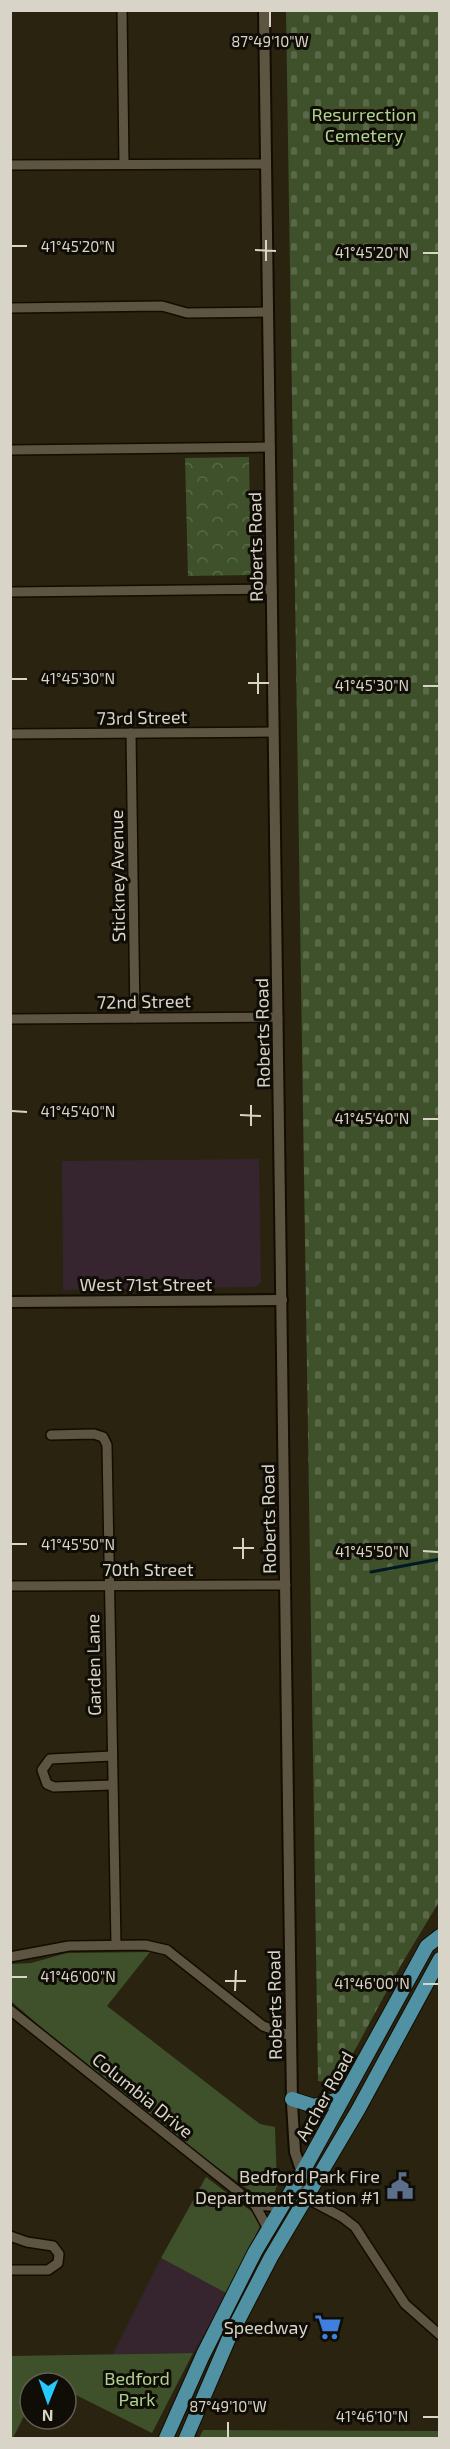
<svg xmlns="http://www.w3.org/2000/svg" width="450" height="2449" font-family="'Exo 2',sans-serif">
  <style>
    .commercial { fill: #36252f }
    .green { fill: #3e512b }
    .forest { fill: url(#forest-crowns) }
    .cemetery { fill: url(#cemetery-stones) }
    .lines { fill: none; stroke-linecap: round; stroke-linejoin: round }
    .stream { stroke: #001924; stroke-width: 3 }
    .minor-casing { stroke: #130c00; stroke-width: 12 }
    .tertiary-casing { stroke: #130c00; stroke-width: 14 }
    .primary-casing { stroke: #130c00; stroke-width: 16 }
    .minor { stroke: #5d5541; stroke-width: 9 }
    .tertiary { stroke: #5d5541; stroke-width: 10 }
    .primary { stroke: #5092a3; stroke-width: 14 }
    .ticks { fill: none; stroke: #d8d4c8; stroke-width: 2 }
    .labels { text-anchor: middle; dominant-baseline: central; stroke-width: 6; stroke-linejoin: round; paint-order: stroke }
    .park-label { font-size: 18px; fill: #b0d390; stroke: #100d06 }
    .street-label { font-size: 18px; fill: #d8d4c8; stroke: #100d06 }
    .poi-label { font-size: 18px; fill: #d8d4c8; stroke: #100d06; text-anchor: end }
    .ticks-label { font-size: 15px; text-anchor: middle; fill: #d8d4c8; stroke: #100d06; stroke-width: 6; stroke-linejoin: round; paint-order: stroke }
  </style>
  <defs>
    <pattern id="forest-crowns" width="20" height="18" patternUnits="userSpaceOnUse" patternTransform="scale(1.5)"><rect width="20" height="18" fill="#3e512b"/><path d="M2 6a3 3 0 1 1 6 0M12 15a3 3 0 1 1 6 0" fill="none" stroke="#596948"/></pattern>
    <pattern id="cemetery-stones" width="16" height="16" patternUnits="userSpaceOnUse" patternTransform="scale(1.5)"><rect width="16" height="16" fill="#3e512b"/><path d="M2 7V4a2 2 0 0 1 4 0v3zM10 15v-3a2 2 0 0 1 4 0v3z" fill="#596948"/></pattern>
  </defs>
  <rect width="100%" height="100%" fill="#2a2310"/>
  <g class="commercial">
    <polygon points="259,1159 261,1283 255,1287 63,1290 62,1161"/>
    <polygon points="161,2258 228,2294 193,2353 113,2354"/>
  </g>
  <g class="green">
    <path d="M150,1952L107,2006L260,2124L275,2127L277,2186L272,2199L266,2202C177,2140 92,2073 11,2001V1964L31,1963L67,1953Z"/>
    <polygon points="206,2177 255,2214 261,2224 228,2294 161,2258"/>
    <polygon points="193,2353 152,2433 66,2390 66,2383 30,2383 30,2404 13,2438 11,2438 11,2356"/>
    <polygon points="203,2430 439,2431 440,2438 199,2438"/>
  </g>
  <polygon class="forest" points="249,457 251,575 188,576 185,458"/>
  <polygon class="cemetery" points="286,11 440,11 439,1902 401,1965 337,2083 318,2081"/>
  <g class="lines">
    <polyline class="stream" points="371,1572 440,1559"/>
    <defs>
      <g id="minor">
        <polyline points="122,10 124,164"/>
        <polyline points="10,165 266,164"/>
        <polyline points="10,308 162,306 187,313 267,312"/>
        <polyline points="10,450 270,447"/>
        <polyline points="10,592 272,589"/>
        <polyline points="131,733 135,1018"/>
        <polyline points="10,734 273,732"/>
        <polyline points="10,1019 278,1017"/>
        <polyline points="51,1435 94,1434 103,1437 107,1445 116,1945"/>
        <polyline points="10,1586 286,1585"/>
        <polyline points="112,1756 50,1759 42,1770 47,1784 54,1787 112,1785"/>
        <polyline points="10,1957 69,1946 145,1945 167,1950 263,2026 291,2036"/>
        <polyline points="10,2010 255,2205 268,2229"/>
        <polyline points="306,2198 342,2217 355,2227 405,2304 440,2335"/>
        <polyline points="255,2205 282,2207"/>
        <polyline points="10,2236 27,2242 53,2246 59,2254 58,2263 48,2270 10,2270"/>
      </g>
      <g id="tertiary">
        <polyline points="264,10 292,2104 295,2152 302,2173 306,2198"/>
        <polyline points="10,1302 282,1300"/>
      </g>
      <g id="primary">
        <polyline points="292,2099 314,2106 342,2098"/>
        <polyline points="166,2438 203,2355 255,2252 302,2173 427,1946 440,1936"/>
        <polyline points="186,2438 229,2338 271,2257 358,2110 440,1959"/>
      </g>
    </defs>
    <use href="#minor" class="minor-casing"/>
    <use href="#tertiary" class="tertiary-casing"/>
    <use href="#primary" class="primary-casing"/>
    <use href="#minor" class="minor"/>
    <use href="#tertiary" class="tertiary"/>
    <use href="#primary" class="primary"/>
  </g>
  <path class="ticks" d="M270,27V12M12,246H27M255,250L276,251M423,253H438M266,261V240M12,679H27M248,683H269M423,686H438M258,694V673M12,1111L27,1112M240,1115L261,1116M423,1119H438M251,1126V1105M12,1544H27M233,1548H254M423,1551L438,1552M243,1559V1538M12,1977H27M225,1981H246M423,1984H438M235,1991L236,1970M423,2417H438M228,2437V2422"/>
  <defs>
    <symbol id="civic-bare" viewBox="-9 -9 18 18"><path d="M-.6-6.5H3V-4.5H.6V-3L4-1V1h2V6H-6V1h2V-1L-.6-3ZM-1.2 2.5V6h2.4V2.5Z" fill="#5c6f8a" stroke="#100d06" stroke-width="2.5" paint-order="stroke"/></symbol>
    <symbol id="supermarket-bare" viewBox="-9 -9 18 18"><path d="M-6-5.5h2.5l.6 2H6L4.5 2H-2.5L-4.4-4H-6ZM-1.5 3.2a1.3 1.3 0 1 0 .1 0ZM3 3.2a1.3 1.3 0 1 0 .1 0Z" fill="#3f7fe0" stroke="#100d06" stroke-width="2.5" paint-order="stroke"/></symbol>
  </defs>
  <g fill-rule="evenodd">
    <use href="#civic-bare" x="381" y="2167" width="38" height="38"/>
    <use href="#supermarket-bare" x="309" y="2308" width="38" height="38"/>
  </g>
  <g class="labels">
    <g class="park-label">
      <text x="364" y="114">Resurrection<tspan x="364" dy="21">Cemetery</tspan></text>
      <text x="137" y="2378">Bedford<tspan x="137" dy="21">Park</tspan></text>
    </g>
    <g class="street-label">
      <text transform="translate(255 547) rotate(-91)">Roberts Road</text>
      <text transform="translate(142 717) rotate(-1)">73rd Street</text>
      <text transform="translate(117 876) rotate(-91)">Stickney Avenue</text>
      <text transform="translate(144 1001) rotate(-1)">72nd Street</text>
      <text transform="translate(262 1033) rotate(-91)">Roberts Road</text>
      <text x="146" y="1284">West 71st Street</text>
      <text transform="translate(268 1519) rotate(-91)">Roberts Road</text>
      <text x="148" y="1569">70th Street</text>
      <text transform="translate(93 1665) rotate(-91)">Garden Lane</text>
      <text transform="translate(274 2005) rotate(-91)">Roberts Road</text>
      <text transform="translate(143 2095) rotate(39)">Columbia Drive</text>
      <text transform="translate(324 2096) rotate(-61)">Archer Road</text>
    </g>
    <g class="poi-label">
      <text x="380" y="2176">Bedford Park Fire<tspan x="380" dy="21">Department Station #1</tspan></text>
      <text x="308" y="2327">Speedway</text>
    </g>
  </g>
  <g class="ticks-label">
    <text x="270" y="47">87°49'10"W</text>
    <text x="78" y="252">41°45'20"N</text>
    <text x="372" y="258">41°45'20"N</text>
    <text x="78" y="684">41°45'30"N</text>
    <text x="372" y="691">41°45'30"N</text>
    <text x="78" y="1117">41°45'40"N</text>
    <text x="372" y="1124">41°45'40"N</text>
    <text x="78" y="1550">41°45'50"N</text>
    <text x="372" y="1557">41°45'50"N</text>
    <text x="78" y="1982">41°46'00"N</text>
    <text x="372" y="1989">41°46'00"N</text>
    <text x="228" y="2412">87°49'10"W</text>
    <text x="372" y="2422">41°46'10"N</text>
  </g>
  <rect width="450" height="2449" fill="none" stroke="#d8d4c8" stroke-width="24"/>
  <g transform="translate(48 2401) rotate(181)"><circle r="28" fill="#100d06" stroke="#605d54" stroke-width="1.5"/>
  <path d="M0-4.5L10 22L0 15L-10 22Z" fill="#25c9fe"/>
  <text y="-9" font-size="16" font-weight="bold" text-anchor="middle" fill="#d8d4c8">N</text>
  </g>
</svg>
